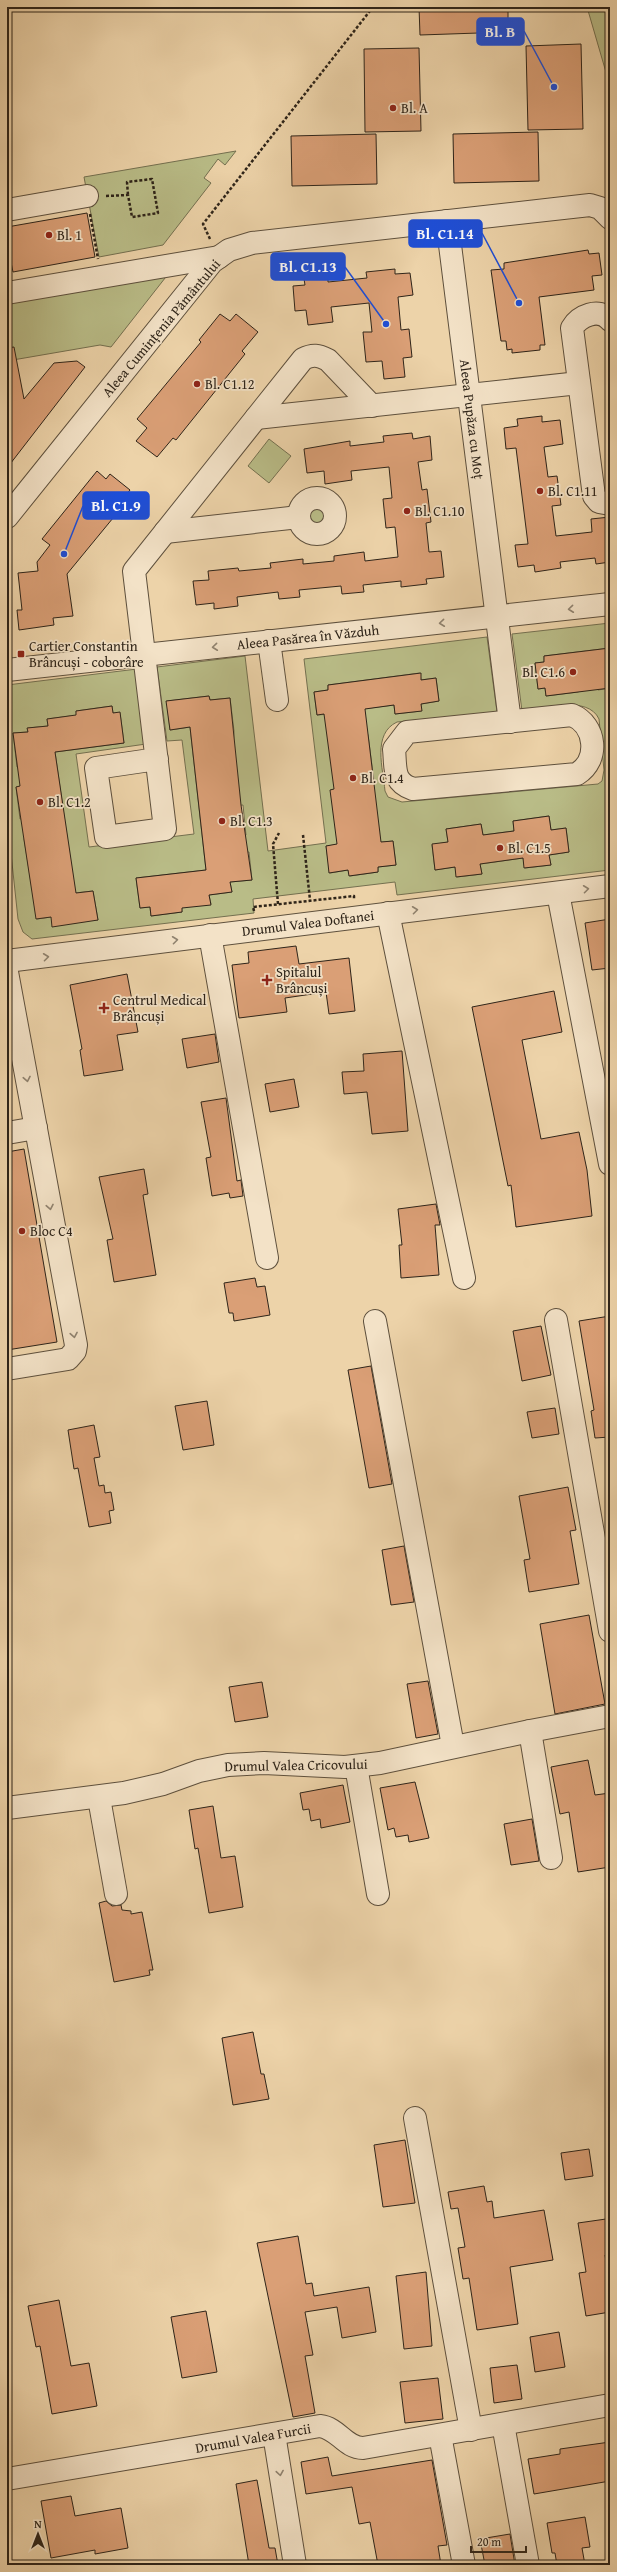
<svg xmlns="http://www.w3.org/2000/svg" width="617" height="2572" font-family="'Gentium Book Plus',serif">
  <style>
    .green { fill: #b9bc87; stroke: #747050; fill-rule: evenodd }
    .building { fill: #da9f76; stroke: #2e2419 }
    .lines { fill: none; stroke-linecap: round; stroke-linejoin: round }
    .minor-casing { stroke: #5e503d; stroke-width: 24 }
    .path { stroke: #2e2419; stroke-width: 2.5; stroke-dasharray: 3 2; stroke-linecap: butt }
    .minor { stroke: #f3e2c7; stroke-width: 22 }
    .oneway { stroke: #908370 }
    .poi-dot { fill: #8f2418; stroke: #f3e2c7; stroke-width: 1.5 }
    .labels { text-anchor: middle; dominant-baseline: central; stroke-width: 3.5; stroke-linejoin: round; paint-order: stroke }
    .poi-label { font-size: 14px; fill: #2e2419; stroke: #f3e2c7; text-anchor: start }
    .street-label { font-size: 14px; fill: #2e2419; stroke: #f3e2c7 }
    .leader { fill: none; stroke: #1d4ed8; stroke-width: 1.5 }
    .callout-dot { fill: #1d4ed8; stroke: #f3e2c7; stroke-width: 1.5 }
    .callout { fill: #1d4ed8; stroke: #1d4ed8; stroke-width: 1.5 }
    .callout-label { font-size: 15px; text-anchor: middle; font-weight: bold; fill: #fff }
  </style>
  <rect width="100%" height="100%" fill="#edd3a9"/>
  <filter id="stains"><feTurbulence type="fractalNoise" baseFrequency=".005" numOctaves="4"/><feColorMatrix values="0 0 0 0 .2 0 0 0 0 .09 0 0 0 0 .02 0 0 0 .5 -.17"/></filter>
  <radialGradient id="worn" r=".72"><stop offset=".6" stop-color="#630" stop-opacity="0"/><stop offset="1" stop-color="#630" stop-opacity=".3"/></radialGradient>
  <g class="green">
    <polygon points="587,7 610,7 610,86"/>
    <polygon points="236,151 225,165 218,159 204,178 211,183 163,245 99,257 84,177"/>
    <polygon points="169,273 111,347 100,345 7,361 7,302"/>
    <polygon points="269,439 291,456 269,483 248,466"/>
    <circle cx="317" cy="516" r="11"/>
    <path d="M610,623V648L544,656V662L535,663L538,689L545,688L546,696L578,692L597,682L598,690L610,688V870L397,895L395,882L253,899L254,913L32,939L23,932L18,919L7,816V685L137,669L146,744L76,754L89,847L194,834L182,740L167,741L157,667L245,656L268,851L326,843L304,659L487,637L497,712L397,722C372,734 383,768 385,791L388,797L402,802L598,784L602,781L604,770L599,719C588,695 543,708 522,711L512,634ZM420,673L421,680L436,678L439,701L421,704V711L395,714L394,705L354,710L368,735L372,766L375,843L393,841L396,865L378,867V872L350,876L348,870L330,873L326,846L343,844L331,714L317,715L314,692L328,690V685ZM209,696L210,700L230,698L234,731L231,806L243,805L246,835L233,837L235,853L249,852L252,880L230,882L232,892L209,895L211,904L181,903L182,912L151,916L150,907L140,908L136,878L206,870L190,727L170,730L167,701ZM112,706L113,713H120L124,743L55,752L75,893L93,891L98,920L51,917L37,919L24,839L32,818L20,819L16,787L27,785L25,766L17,767L13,733L28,732V728L48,726L47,719L70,716L77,718L76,711ZM549,816L551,830L566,828L569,852L549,855L551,865L525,868L523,858L480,864L482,874L457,877L455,867L435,870L432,845L448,842L446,829L481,824L483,835L514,831L513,821Z"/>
  </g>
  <g class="building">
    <polygon points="419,7 508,7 508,32 420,35"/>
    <polygon points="581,44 583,129 528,130 526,46"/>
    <polygon points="419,48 421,131 365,132 364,49"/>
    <polygon points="538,132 539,181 454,183 453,134"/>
    <polygon points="376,134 377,184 292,186 291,136"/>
    <polygon points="87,213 95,257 13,272 7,243 7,227"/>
    <polygon points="588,250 589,254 599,253 602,275 592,276 594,290 539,297 545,345 540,345 540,350 512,353 512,349 507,350 506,341 501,341 491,270 504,269 504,263"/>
    <polygon points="395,269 395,274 410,273 413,295 398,297 401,330 409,329 412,357 403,358 405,377 384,379 382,361 366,362 363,332 372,332 369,303 331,307 333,322 308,325 306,310 295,311 293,286 305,285 304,279 328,276 328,282 367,278 366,272"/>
    <polygon points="220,314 230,321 236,314 258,332 242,351 245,354 176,440 173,438 157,457 136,441 147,428 137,419 201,342 199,340"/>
    <polygon points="14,347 24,399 54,363 77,361 85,367 7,468 7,348"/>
    <polygon points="542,416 542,422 560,420 563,444 544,447 548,477 557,476 561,505 552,506 556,536 592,532 591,519 610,517 610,562 596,564 595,558 560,562 561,568 535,572 534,565 518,567 515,545 528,544 516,448 506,449 504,428 518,426 517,419"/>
    <polygon points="412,433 413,439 430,436 432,460 418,462 422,490 427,489 431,522 426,523 429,552 441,551 444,577 426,579 427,584 401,587 401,581 363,585 364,592 342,594 341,586 299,590 300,597 279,599 278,592 237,597 238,606 214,609 214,603 196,605 193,581 209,580 208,571 238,568 239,571 271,568 270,563 303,559 303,564 334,561 334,556 364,552 365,561 398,557 395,527 386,528 383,499 392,498 389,467 351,471 352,480 325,484 324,471 307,473 304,449 350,441 350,446 384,442 383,436"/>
    <polygon points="97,471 106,479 110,474 130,490 124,498 127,501 67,574 73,616 53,618 54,625 19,630 17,610 22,610 18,573 38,571 37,562 50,545 42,539"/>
    <polygon points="610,648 610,688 546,696 545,688 538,689 535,663 544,662 544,656"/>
    <polygon points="421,673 421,680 436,678 439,701 421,704 422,711 395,714 394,705 365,709 381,842 393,841 396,865 378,867 378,872 349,876 348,870 329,873 326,846 337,844 330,790 334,789 324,714 317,715 314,692 328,690 328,685"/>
    <polygon points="209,696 210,700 230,698 241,805 252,880 230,882 232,892 209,895 211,905 182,908 182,912 151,916 150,907 140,908 136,878 206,870 190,727 170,730 166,701"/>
    <polygon points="112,706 113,713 120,712 124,743 55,752 76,893 93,891 98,920 52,927 51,917 36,919 16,787 20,786 13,733 28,732 27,728 48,726 47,719 76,715 76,711"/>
    <polygon points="549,816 551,830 566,828 569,852 549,855 551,865 524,868 523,858 480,864 482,874 456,877 455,867 435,870 432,844 448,842 446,829 481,824 483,835 514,831 513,821"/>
    <polygon points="610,919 610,968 592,970 585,923"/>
    <polygon points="296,946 299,964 349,958 355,1011 329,1014 326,992 285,998 287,1012 239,1018 232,965 249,963 248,952"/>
    <polygon points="127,974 138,1032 117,1035 123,1070 84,1076 80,1050 82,1049 70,985"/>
    <polygon points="554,991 562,1032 522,1040 541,1139 579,1132 587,1170 592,1216 516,1227 511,1185 508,1186 472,1007"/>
    <polygon points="215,1034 219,1062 187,1068 182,1039"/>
    <polygon points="402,1051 408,1131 372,1134 367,1092 344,1094 342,1072 364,1071 363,1054"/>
    <polygon points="294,1079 299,1107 270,1112 265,1084"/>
    <polygon points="226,1098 237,1181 241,1180 243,1196 230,1198 229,1193 212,1196 206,1158 211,1157 201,1102"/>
    <polygon points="24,1149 57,1342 7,1350 7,1152"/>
    <polygon points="144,1169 148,1194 143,1195 156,1275 114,1282 107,1240 113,1239 99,1177"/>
    <polygon points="436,1204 440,1225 435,1225 439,1275 401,1278 399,1245 402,1245 398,1209"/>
    <polygon points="255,1278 257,1287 265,1286 270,1315 234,1321 233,1313 229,1313 224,1283"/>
    <polygon points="610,1316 610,1437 595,1438 591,1411 594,1410 579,1321"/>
    <polygon points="541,1326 551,1375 522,1381 513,1331"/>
    <polygon points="371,1366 392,1484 369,1488 348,1370"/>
    <polygon points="207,1401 214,1445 183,1450 175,1406"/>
    <polygon points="555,1408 559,1434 532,1438 527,1412"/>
    <polygon points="94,1425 100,1457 94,1458 99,1486 104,1485 105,1493 111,1492 114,1510 109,1511 111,1523 89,1527 78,1468 74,1469 68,1430"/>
    <polygon points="568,1487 576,1530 570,1531 579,1584 529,1592 524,1560 530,1559 519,1496"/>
    <polygon points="404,1546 414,1602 391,1605 382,1550"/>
    <polygon points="589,1615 605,1704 555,1714 540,1624"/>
    <polygon points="428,1681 438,1734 416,1738 407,1684"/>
    <polygon points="262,1682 268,1717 235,1722 229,1687"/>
    <polygon points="588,1760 595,1795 610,1793 610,1867 578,1872 569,1812 560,1814 551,1767"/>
    <polygon points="415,1782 429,1838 409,1842 408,1835 396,1837 394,1828 388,1830 380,1788"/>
    <polygon points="343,1785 350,1822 321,1828 320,1819 311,1821 309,1809 303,1810 300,1793"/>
    <polygon points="213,1806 221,1858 235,1856 243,1907 209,1913 198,1848 195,1849 189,1810"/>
    <polygon points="532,1819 539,1861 511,1865 504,1824"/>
    <polygon points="106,1901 112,1906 121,1905 122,1910 131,1911 131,1914 142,1912 153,1970 149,1970 150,1975 114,1982 99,1903"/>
    <polygon points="253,2032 261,2074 264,2074 269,2099 233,2105 222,2038"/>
    <polygon points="405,2140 415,2203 383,2207 374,2145"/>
    <polygon points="589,2149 593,2176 565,2180 561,2153"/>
    <polygon points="484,2186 487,2202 492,2201 494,2218 544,2210 553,2260 510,2267 518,2324 477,2330 469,2278 463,2279 458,2248 465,2247 458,2208 451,2209 448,2192"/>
    <polygon points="606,2219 610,2244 610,2254 605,2255 610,2285 610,2312 586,2316 579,2273 586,2272 578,2223"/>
    <polygon points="298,2236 306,2284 312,2283 314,2296 369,2287 376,2332 342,2338 337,2307 305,2312 313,2355 305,2356 315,2413 293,2417 257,2243"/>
    <polygon points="426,2272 432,2346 404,2349 396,2276"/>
    <polygon points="59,2300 71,2366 89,2363 97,2406 52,2414 40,2346 36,2347 28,2306"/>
    <polygon points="206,2311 217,2372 182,2378 171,2317"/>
    <polygon points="559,2332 565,2367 535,2372 530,2337"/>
    <polygon points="517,2365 522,2399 494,2403 490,2368"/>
    <polygon points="438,2378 443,2419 405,2423 400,2382"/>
    <polygon points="610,2442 610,2481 534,2494 528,2459 560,2454 560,2449"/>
    <polygon points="328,2457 332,2476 432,2460 447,2545 438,2546 441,2565 378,2565 370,2522 359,2524 352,2487 306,2494 301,2462"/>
    <polygon points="257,2480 269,2548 275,2548 278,2565 249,2565 236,2484"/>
    <polygon points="71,2496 75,2516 121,2508 128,2548 95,2554 95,2550 51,2558 41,2501"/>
    <polygon points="585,2517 590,2547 582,2548 585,2565 557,2565 555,2553 552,2553 547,2523"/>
    <polygon points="510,2534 515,2565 485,2565 480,2539"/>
  </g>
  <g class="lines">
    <defs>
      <g id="minor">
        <polyline points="7,210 87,196"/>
        <polyline points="447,221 510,722"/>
        <polyline points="7,293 219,257"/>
        <path d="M610,320C599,307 579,316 572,328L594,496L599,502L610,504"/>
        <polyline points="256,418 579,383"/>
        <circle cx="317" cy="516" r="18"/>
        <polyline points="7,517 212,262 229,250 252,243 590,205 600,208 610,218"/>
        <polyline points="165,532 299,517"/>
        <polyline points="269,641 277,700"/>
        <polyline points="7,670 610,604"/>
        <path d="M572,715C596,725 600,760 577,774L413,789C392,782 396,768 394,749L407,732Z"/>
        <path d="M157,759L96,768L106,837L165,829L134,571L303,359C313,354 318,355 328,360L372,406"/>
        <polyline points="558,893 610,1164"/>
        <polyline points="388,913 464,1278"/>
        <polyline points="210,935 267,1258"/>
        <polyline points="7,961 610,886"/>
        <polyline points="7,972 76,1345 75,1351 68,1359 7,1369"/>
        <polyline points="7,1133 36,1128"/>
        <polyline points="556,1320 610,1631"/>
        <polyline points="375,1321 453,1746"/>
        <polyline points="530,1731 551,1858"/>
        <polyline points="356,1766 378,1894"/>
        <polyline points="99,1798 116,1894"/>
        <polyline points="7,1808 124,1793 163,1784 199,1771 228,1765 264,1763 345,1767 380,1763 530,1731 610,1716"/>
        <polyline points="415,2118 471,2430"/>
        <polyline points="503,2424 528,2565"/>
        <polyline points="274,2434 295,2565"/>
        <polyline points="440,2435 464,2565"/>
        <path d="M7,2479L320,2426C338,2428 345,2448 363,2448L610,2405"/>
      </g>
    </defs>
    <use href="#minor" class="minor-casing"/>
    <g class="path">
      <polyline points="106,196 128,195 132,217 158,213 152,179 127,182 128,195"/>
      <polyline points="90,214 98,259"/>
      <polyline points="210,239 203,224 373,7"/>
      <polyline points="303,835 310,900"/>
      <polyline points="278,904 273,844 279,833"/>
      <polyline points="254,911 253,907 354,896 354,899"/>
    </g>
    <use href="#minor" class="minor"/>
  </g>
  <defs><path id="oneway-chevron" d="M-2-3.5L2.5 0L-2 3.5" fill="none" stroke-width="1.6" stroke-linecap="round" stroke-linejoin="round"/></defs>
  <g class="oneway">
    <use href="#oneway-chevron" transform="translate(571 609) rotate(174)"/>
    <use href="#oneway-chevron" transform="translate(442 623) rotate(174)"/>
    <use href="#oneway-chevron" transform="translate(215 647) rotate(174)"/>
    <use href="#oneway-chevron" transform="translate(586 889) rotate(-7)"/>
    <use href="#oneway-chevron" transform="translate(415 910) rotate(-7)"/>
    <use href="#oneway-chevron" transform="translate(175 940) rotate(-7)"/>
    <use href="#oneway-chevron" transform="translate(46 957) rotate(-7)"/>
    <use href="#oneway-chevron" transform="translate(27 1079) rotate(79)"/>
    <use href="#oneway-chevron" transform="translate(50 1207) rotate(79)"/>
    <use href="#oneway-chevron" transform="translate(74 1335) rotate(80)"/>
    <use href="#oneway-chevron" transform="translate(280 2473) rotate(81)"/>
  </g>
  <g class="poi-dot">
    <circle cx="393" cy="108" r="4"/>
    <circle cx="49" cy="235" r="4"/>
    <circle cx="197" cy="384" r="4"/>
    <circle cx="540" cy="491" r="4"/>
    <circle cx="407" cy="511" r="4"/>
    <rect x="17" y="650" width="8" height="8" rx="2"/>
    <circle cx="573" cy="672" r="4"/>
    <circle cx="353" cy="778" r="4"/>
    <circle cx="40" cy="802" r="4"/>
    <circle cx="222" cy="821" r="4"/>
    <circle cx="500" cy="848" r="4"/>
    <path d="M265 974h4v4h4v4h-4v4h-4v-4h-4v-4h4z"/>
    <path d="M102 1002h4v4h4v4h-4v4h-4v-4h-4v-4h4z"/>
    <circle cx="22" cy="1231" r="4"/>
  </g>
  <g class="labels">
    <g class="poi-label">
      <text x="401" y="108">Bl. A</text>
      <text x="57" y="235">Bl. 1</text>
      <text x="205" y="384">Bl. C1.12</text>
      <text x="548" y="491">Bl. C1.11</text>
      <text x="415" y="511">Bl. C1.10</text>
      <text x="29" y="646">Cartier Constantin<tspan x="29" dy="16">Brâncuși - coborâre</tspan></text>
      <text x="565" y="672" text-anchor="end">Bl. C1.6</text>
      <text x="361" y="778">Bl. C1.4</text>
      <text x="48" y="802">Bl. C1.2</text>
      <text x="230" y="821">Bl. C1.3</text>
      <text x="508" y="848">Bl. C1.5</text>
      <text x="276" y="972">Spitalul<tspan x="276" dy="16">Brâncuși</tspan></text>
      <text x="113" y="1000">Centrul Medical<tspan x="113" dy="16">Brâncuși</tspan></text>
      <text x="30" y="1231">Bloc C4</text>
    </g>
    <g class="street-label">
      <text transform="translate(161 328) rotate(-50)">Aleea Cumințenia Pământului</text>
      <text transform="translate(472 419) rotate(83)">Aleea Pupăza cu Moț</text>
      <text transform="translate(308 637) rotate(-6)">Aleea Pasărea în Văzduh</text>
      <text transform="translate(308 923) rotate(-7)">Drumul Valea Doftanei</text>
      <text transform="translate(296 1765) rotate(-1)">Drumul Valea Cricovului</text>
      <text transform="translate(253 2438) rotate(-10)">Drumul Valea Furcii</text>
    </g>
  </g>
  <path class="leader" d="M554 87L524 31M519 303L482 233M386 324L345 267M64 554L83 506"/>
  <g class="callout-dot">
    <circle cx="554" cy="87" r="4"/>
    <circle cx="519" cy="303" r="4"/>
    <circle cx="386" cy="324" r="4"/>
    <circle cx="64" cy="554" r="4"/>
  </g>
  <g class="callout">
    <rect x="477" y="18" width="47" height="27" rx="4"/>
    <rect x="409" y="220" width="73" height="27" rx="4"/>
    <rect x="271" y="253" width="74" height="27" rx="4"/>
    <rect x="83" y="492" width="66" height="27" rx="4"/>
  </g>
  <g class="callout-label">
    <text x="500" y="37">Bl. B</text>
    <text x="445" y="239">Bl. C1.14</text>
    <text x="308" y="272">Bl. C1.13</text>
    <text x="116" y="511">Bl. C1.9</text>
  </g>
  <rect width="617" height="2572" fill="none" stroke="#edd3a9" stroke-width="24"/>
  <rect x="8" y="8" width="601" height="2556" fill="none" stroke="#2e2419" stroke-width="2"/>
  <rect x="12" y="12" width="593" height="2548" fill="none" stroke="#2e2419"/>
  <g transform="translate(38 2534)" stroke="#f3e2c7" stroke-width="3" paint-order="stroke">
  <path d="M0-3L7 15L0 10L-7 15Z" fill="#2e2419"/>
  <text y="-6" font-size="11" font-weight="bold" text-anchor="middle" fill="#2e2419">N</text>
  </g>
  <path d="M471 2546v6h55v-6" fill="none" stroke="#2e2419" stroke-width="2"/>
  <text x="477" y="2546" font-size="12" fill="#2e2419" stroke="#f3e2c7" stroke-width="3" paint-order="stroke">20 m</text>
  <rect width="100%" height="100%" filter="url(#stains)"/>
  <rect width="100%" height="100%" fill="url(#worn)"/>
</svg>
